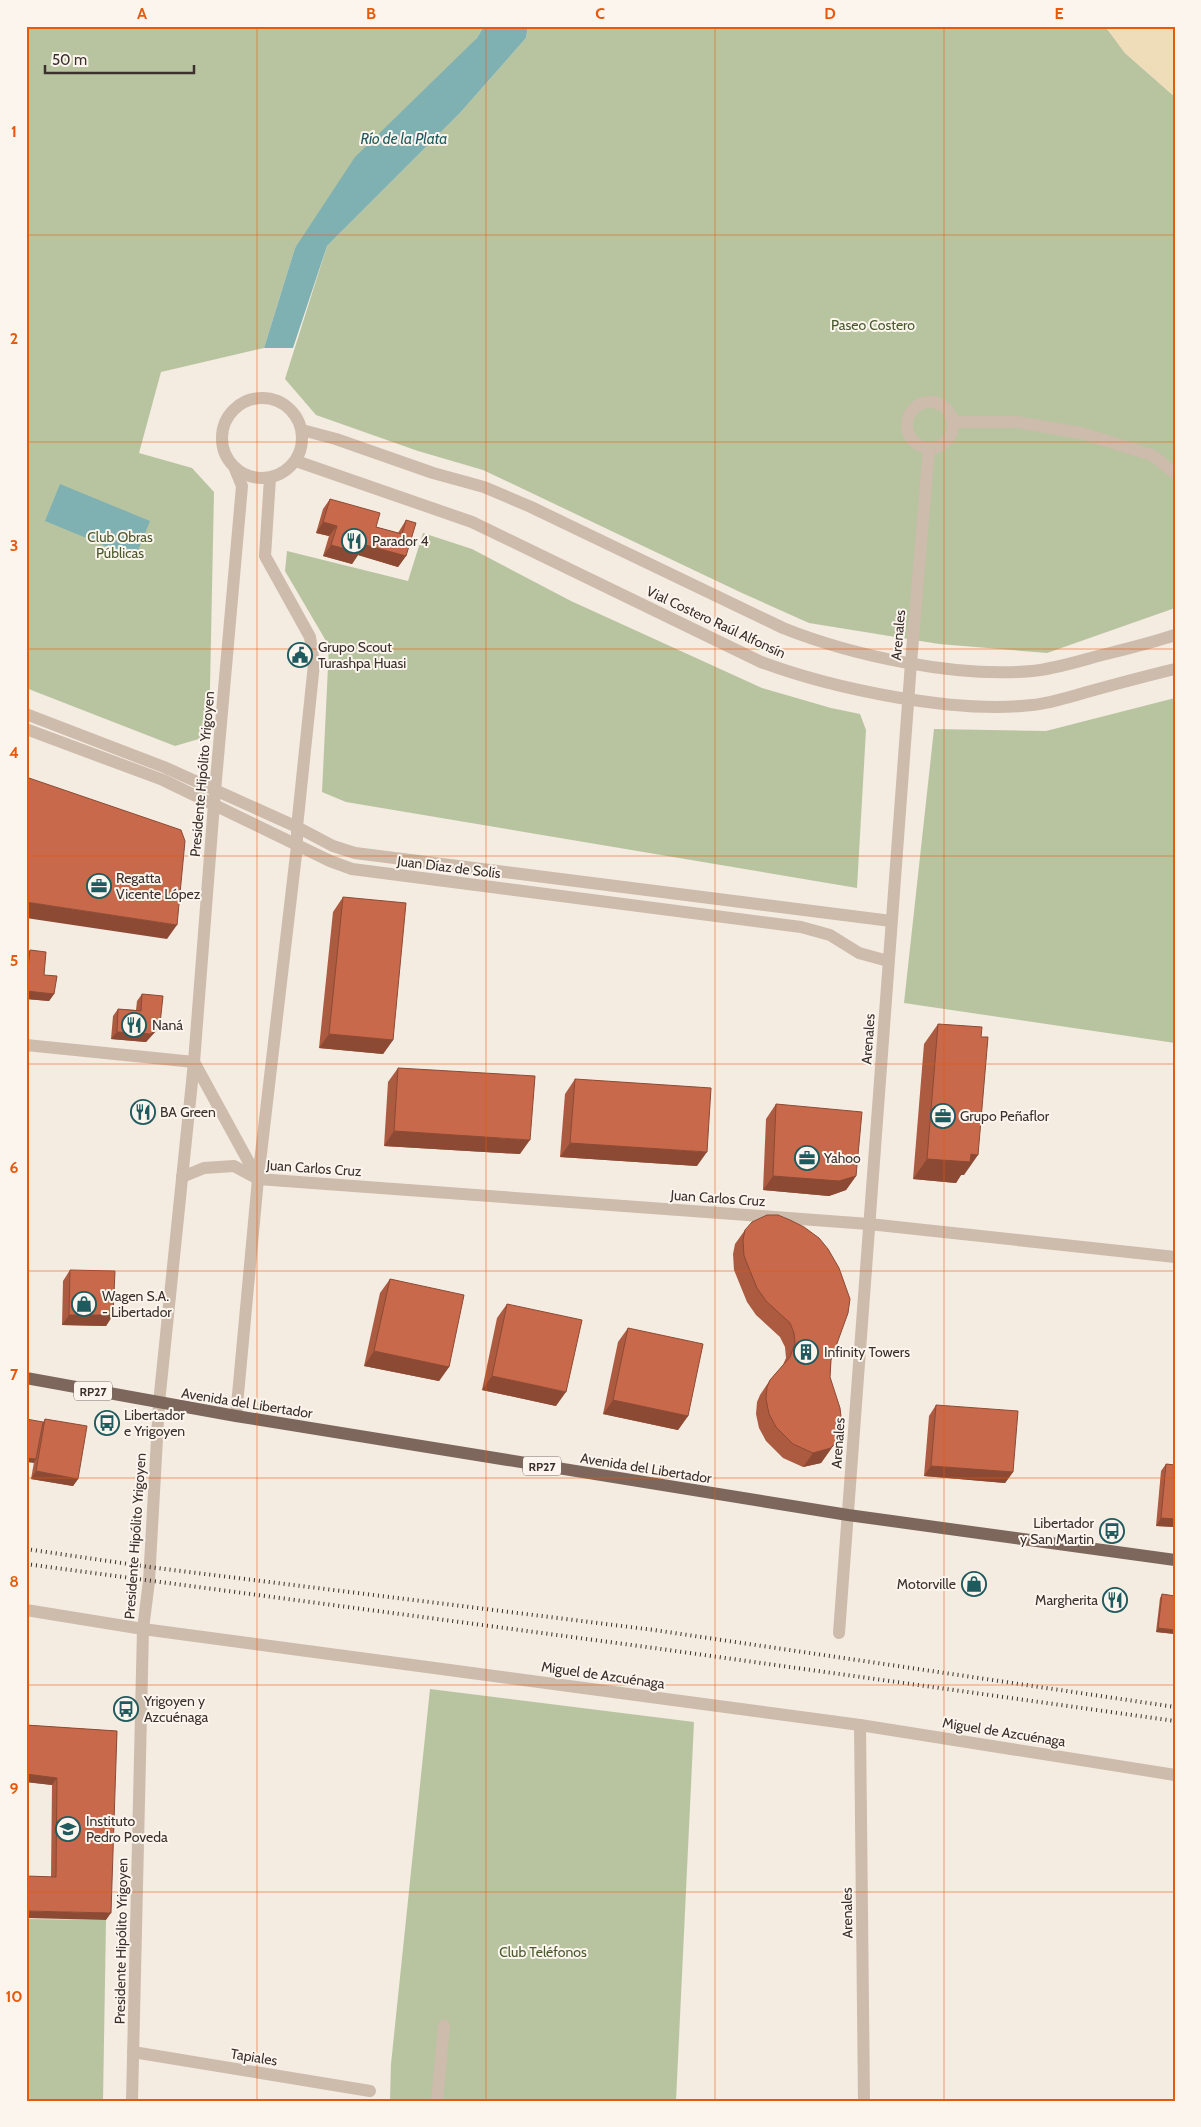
<svg xmlns="http://www.w3.org/2000/svg" width="1201" height="2127" font-family="Cabin,sans-serif">
  <style>
    .green { fill: #b8c4a0 }
    .sand { fill: #efdcb8 }
    .water { fill: #7fb0b2 }
    .lines { fill: none; stroke-linecap: round; stroke-linejoin: round }
    .minor { stroke: #cdbbac; stroke-width: 12 }
    .major { stroke: #7d675c; stroke-width: 12 }
    .rail { stroke: #3b302b; stroke-width: 4; stroke-dasharray: 1 4; stroke-linecap: butt }
    .wall { fill: #ac5a40 }
    .shaded-wall { fill: #8c4a34 }
    .building { fill: #c8694b; stroke: #8c4a34 }
    .grid { fill: none; stroke: #e8590c; stroke-width: 1; stroke-opacity: 0.55 }
    .labels { text-anchor: middle; dominant-baseline: central; stroke-width: 4; stroke-linejoin: round; paint-order: stroke }
    .shield { fill: #fbf5ee; stroke: #756b66; stroke-width: 1 }
    .shield-label { font-size: 12px; font-weight: bold; fill: #3b302b }
    .park-label { font-size: 14px; fill: #4a5a2e; stroke: #fbf5ee }
    .poi-label { font-size: 14px; fill: #3b302b; stroke: #fbf5ee; text-anchor: start }
    .street-label { font-size: 14px; fill: #3b302b; stroke: #fbf5ee }
    .water-label { font-size: 15px; font-style: italic; fill: #1f5a5e; stroke: #fbf5ee }
    .neatline { fill: none; stroke: #e8590c; stroke-width: 2 }
    .grid-label { font-size: 16px; text-anchor: middle; font-weight: bold; fill: #e8590c }
  </style>
  <rect width="100%" height="100%" fill="#f4ebe1"/>
  <g class="green">
    <polygon points="26,26 484,26 477,38 295,248 264,348 161,372 139,453 192,468 214,492 209,736 175,746 26,688"/>
    <polygon points="528,26 1105,26 1125,53 1175,97 1175,608 1047,653 939,644 809,623 742,593 483,470 418,451 316,415 285,379 327,246 460,113 526,38"/>
    <polygon points="423,533 472,549 571,601 762,688 831,708 860,714 866,730 857,888 346,802 322,792 329,646 285,571 287,551 408,581"/>
    <polygon points="1175,698 1175,1043 904,1003 934,729 1046,731"/>
    <polygon points="430,1689 694,1722 676,2101 390,2101 391,2064"/>
    <polygon points="26,1919 106,1920 103,2101 26,2101"/>
  </g>
  <polygon class="sand" points="1105,26 1175,26 1175,97 1125,53"/>
  <g class="water">
    <polygon points="484,26 528,26 526,38 460,113 327,246 293,348 264,348 295,248 355,157 477,38"/>
    <polygon points="60,484 150,521 135,558 45,521"/>
  </g>
  <g class="lines">
    <g class="minor">
      <circle cx="262" cy="438" r="40"/>
      <circle cx="930" cy="425" r="23"/>
      <polyline points="954,422 1016,422 1081,433 1152,455 1175,473"/>
      <path d="M302,430L336,439L433,473L484,487L531,507L783,628C853,656 957,678 1032,671C1055,669 1079,661 1102,655C1126,649 1151,643 1175,635"/>
      <path d="M296,461L472,522L761,662C834,689 954,714 1032,705C1051,703 1069,697 1087,692C1116,684 1146,676 1175,669"/>
      <polyline points="26,714 164,767 297,827 333,846 355,853 891,921"/>
      <polyline points="26,729 163,780 330,861 352,869 801,927 830,935 859,953 888,961"/>
      <polyline points="26,1045 194,1062 258,1179"/>
      <polyline points="182,1177 204,1168 234,1166 258,1179 869,1224 1175,1257"/>
      <polyline points="236,1416 258,1179 297,846 297,827 314,664 310,637 265,556 270,478"/>
      <polyline points="26,1610 143,1629 860,1725 1175,1775"/>
      <polyline points="839,1633 911,663 929,448"/>
      <polyline points="860,1725 864,2101"/>
      <polyline points="133,2052 370,2091"/>
      <polyline points="132,2101 143,1629 149,1581 159,1403 194,1062 215,791 242,486 235,469"/>
      <polyline points="437,2101 444,2026"/>
    </g>
    <polyline class="major" points="26,1378 236,1416 848,1515 1175,1560"/>
    <g class="rail">
      <polyline points="26,1549 149,1567 654,1630 1175,1707"/>
      <polyline points="26,1564 654,1648 1175,1721"/>
    </g>
  </g>
  <g class="wall">
    <polygon points="330,499 376,527 398,533 406,520 406,556 398,567 358,555 352,564 323,556 329,536 316,533 323,509"/>
    <polygon points="343,897 393,1040 383,1054 319,1048 333,912"/>
    <polygon points="30,950 54,994 49,1001 26,999 26,955"/>
    <polygon points="142,994 160,1024 155,1032 146,1042 111,1039 113,1016 118,1009 136,1010 137,1001"/>
    <polygon points="938,1024 964,1175 961,1175 956,1183 913,1179 924,1044"/>
    <polygon points="398,1068 520,1154 384,1146 388,1082"/>
    <polygon points="575,1079 697,1166 560,1157 565,1094"/>
    <polygon points="776,1104 856,1176 846,1190 829,1196 763,1190 766,1119"/>
    <polygon points="745,1230 831,1360 830,1377 838,1439 821,1463 803,1467 783,1458 766,1441 759,1428 756,1414 757,1402 760,1395 770,1380 782,1367 786,1358 785,1347 780,1337 756,1315 747,1302 734,1270 733,1254 735,1244"/>
    <polygon points="70,1270 113,1315 106,1326 62,1325 63,1281"/>
    <polygon points="390,1279 449,1367 439,1381 364,1366 380,1293"/>
    <polygon points="507,1304 556,1406 482,1390 497,1318"/>
    <polygon points="628,1328 688,1416 678,1430 603,1414 618,1342"/>
    <polygon points="936,1405 1013,1472 1005,1483 924,1476 929,1416"/>
    <polygon points="45,1419 78,1479 73,1486 31,1479 34,1462 34,1463 43,1422"/>
    <polygon points="1166,1464 1175,1465 1175,1527 1156,1526 1161,1471"/>
    <polygon points="1162,1594 1175,1634 1156,1632 1160,1598"/>
    <polygon points="26,1725 117,1731 106,1920 51,1877 52,1785 26,1782"/>
  </g>
  <g class="shaded-wall">
    <polygon points="323,522 337,526 329,536 316,533"/>
    <polygon points="362,544 406,556 398,567 358,555 352,564 323,556 331,545"/>
    <polygon points="26,902 177,925 167,939 26,918"/>
    <polygon points="26,991 54,994 49,1001 26,999"/>
    <polygon points="160,1024 155,1032 146,1042 111,1039 117,1032"/>
    <polygon points="329,1034 393,1040 383,1054 319,1048"/>
    <polygon points="394,1131 530,1140 520,1154 384,1146"/>
    <polygon points="570,1143 707,1152 697,1166 560,1157"/>
    <polygon points="971,1154 978,1155 964,1175 961,1175 956,1183 913,1179 927,1159"/>
    <polygon points="773,1176 856,1176 846,1190 829,1196 763,1190"/>
    <polygon points="69,1315 113,1315 106,1326 62,1325"/>
    <polygon points="374,1351 449,1367 439,1381 364,1366"/>
    <polygon points="492,1376 566,1392 556,1406 482,1390"/>
    <polygon points="613,1400 688,1416 678,1430 603,1414"/>
    <polygon points="838,1439 821,1463 803,1467 813,1453"/>
    <polygon points="26,1458 36,1459 34,1463 26,1462"/>
    <polygon points="931,1466 1013,1472 1005,1483 924,1476"/>
    <polygon points="36,1471 78,1479 73,1486 31,1479"/>
    <polygon points="1161,1518 1175,1519 1175,1527 1156,1526"/>
    <polygon points="1158,1628 1175,1630 1175,1634 1156,1632"/>
    <polygon points="26,1774 57,1778 52,1785 26,1782"/>
    <polygon points="26,1911 111,1913 106,1920 26,1918"/>
  </g>
  <g class="building">
    <polygon points="330,499 380,513 376,527 402,534 406,520 416,523 406,556 362,544 360,553 331,545 337,526 323,522"/>
    <polygon points="26,777 181,830 185,841 177,925 26,902"/>
    <polygon points="343,897 406,903 393,1040 329,1034"/>
    <polygon points="30,950 46,952 44,975 57,976 54,994 26,991 26,984"/>
    <polygon points="142,994 163,996 160,1024 151,1034 117,1032 118,1009 141,1011"/>
    <polygon points="938,1024 982,1027 981,1037 988,1037 978,1155 971,1154 970,1162 927,1159"/>
    <polygon points="398,1068 535,1076 530,1140 394,1131"/>
    <polygon points="575,1079 711,1088 707,1152 570,1143"/>
    <polygon points="776,1104 862,1112 856,1176 839,1181 773,1176"/>
    <polygon points="767,1215 778,1215 790,1220 804,1227 819,1238 828,1249 839,1268 850,1299 848,1313 831,1360 830,1377 840,1408 842,1425 838,1439 831,1448 813,1453 793,1444 776,1427 769,1414 766,1399 767,1387 770,1380 790,1357 795,1343 794,1333 790,1323 766,1301 757,1288 744,1256 743,1240 745,1230 752,1222"/>
    <polygon points="70,1270 115,1271 113,1315 69,1315"/>
    <polygon points="390,1279 464,1295 449,1367 374,1351"/>
    <polygon points="507,1304 582,1320 566,1392 492,1376"/>
    <polygon points="628,1328 703,1344 688,1416 613,1400"/>
    <polygon points="936,1405 1018,1411 1013,1472 931,1466"/>
    <polygon points="26,1419 43,1422 36,1459 26,1458"/>
    <polygon points="45,1419 87,1426 78,1479 36,1471"/>
    <polygon points="1166,1464 1175,1465 1175,1519 1161,1518"/>
    <polygon points="1162,1594 1175,1596 1175,1630 1158,1628"/>
    <polygon points="26,1725 117,1731 111,1913 26,1911 26,1876 56,1877 57,1778 26,1774"/>
  </g>
  <path class="grid" d="M257,26V2101M486,26V2101M715,26V2101M944,26V2101M26,235H1175M26,442H1175M26,649H1175M26,856H1175M26,1064H1175M26,1271H1175M26,1478H1175M26,1685H1175M26,1892H1175"/>
  <defs>
    <symbol id="restaurant-ring" viewBox="-11 -11 22 22"><circle r="9.5" fill="#fbf5ee" stroke="#1f5a5e" stroke-width="1.5"/><path d="M-5-6h1v4h1v-4h1v4h1v-4h1v5L-1.5 .5V6h-2V.5L-5-1ZM5-6V6H3V1.5H1.5Q1.5-4 5-6Z" fill="#1f5a5e"/></symbol>
    <symbol id="civic-ring" viewBox="-11 -11 22 22"><circle r="9.5" fill="#fbf5ee" stroke="#1f5a5e" stroke-width="1.5"/><path d="M-.6-6.5H3V-4.5H.6V-3L4-1V1h2V6H-6V1h2V-1L-.6-3ZM-1.2 2.5V6h2.4V2.5Z" fill="#1f5a5e"/></symbol>
    <symbol id="office-ring" viewBox="-11 -11 22 22"><circle r="9.5" fill="#fbf5ee" stroke="#1f5a5e" stroke-width="1.5"/><path d="M-6-3h4V-5.5h4V-3h4V5H-6ZM-1-4.5V-3h2v-1.5ZM-6 0V1H6V0Z" fill="#1f5a5e"/></symbol>
    <symbol id="shop-ring" viewBox="-11 -11 22 22"><circle r="9.5" fill="#fbf5ee" stroke="#1f5a5e" stroke-width="1.5"/><path d="M-5-2.5h2.3a2.7 3.5 0 0 1 5.4 0H5L5.5 6h-11ZM-1.5-2.5h3a1.5 2.3 0 0 0-3 0Z" fill="#1f5a5e"/></symbol>
    <symbol id="building-ring" viewBox="-11 -11 22 22"><circle r="9.5" fill="#fbf5ee" stroke="#1f5a5e" stroke-width="1.5"/><path d="M-4-6H4V6H1V3H-1V6H-4ZM-2.5-4.3h1.7v1.8h-1.7ZM.8-4.3h1.7v1.8H.8ZM-2.5-1h1.7V.8h-1.7ZM.8-1h1.7V.8H.8Z" fill="#1f5a5e"/></symbol>
    <symbol id="bus-ring" viewBox="-11 -11 22 22"><circle r="9.5" fill="#fbf5ee" stroke="#1f5a5e" stroke-width="1.5"/><path d="M-5-6H5V4H4V6H2V4H-2V6H-4V4H-5ZM-3.5-4V0h7V-4ZM-3.5 1.2v1.5H-2V1.2ZM2 1.2v1.5H3.5V1.2Z" fill="#1f5a5e"/></symbol>
    <symbol id="school-ring" viewBox="-11 -11 22 22"><circle r="9.5" fill="#fbf5ee" stroke="#1f5a5e" stroke-width="1.5"/><path d="M0-5L7-2L0 1L-7-2ZM-4 1L0 2.5L4 1V4Q0 6-4 4Z" fill="#1f5a5e"/></symbol>
  </defs>
  <g fill-rule="evenodd">
    <use href="#restaurant-ring" x="340" y="527" width="28" height="28"/>
    <use href="#civic-ring" x="286" y="641" width="28" height="28"/>
    <use href="#office-ring" x="85" y="872" width="28" height="28"/>
    <use href="#restaurant-ring" x="120" y="1011" width="28" height="28"/>
    <use href="#restaurant-ring" x="129" y="1098" width="28" height="28"/>
    <use href="#office-ring" x="929" y="1102" width="28" height="28"/>
    <use href="#office-ring" x="793" y="1144" width="28" height="28"/>
    <use href="#shop-ring" x="70" y="1290" width="28" height="28"/>
    <use href="#building-ring" x="792" y="1338" width="28" height="28"/>
    <use href="#bus-ring" x="93" y="1409" width="28" height="28"/>
    <use href="#bus-ring" x="1098" y="1517" width="28" height="28"/>
    <use href="#shop-ring" x="960" y="1570" width="28" height="28"/>
    <use href="#restaurant-ring" x="1101" y="1586" width="28" height="28"/>
    <use href="#bus-ring" x="112" y="1695" width="28" height="28"/>
    <use href="#school-ring" x="54" y="1815" width="28" height="28"/>
  </g>
  <g class="labels">
    <g class="shield">
      <rect x="74" y="1381.5" width="38" height="19" rx="4"/>
      <rect x="523" y="1456.5" width="38" height="19" rx="4"/>
    </g>
    <g class="shield-label">
      <text x="93" y="1391">RP27</text>
      <text x="542" y="1466">RP27</text>
    </g>
    <g class="park-label">
      <text x="873" y="325">Paseo Costero</text>
      <text x="120" y="537">Club Obras<tspan x="120" dy="16">Públicas</tspan></text>
      <text x="543" y="1952">Club Teléfonos</text>
    </g>
    <g class="poi-label">
      <text x="372" y="541">Parador 4</text>
      <text x="318" y="647">Grupo Scout<tspan x="318" dy="16">Turashpa Huasi</tspan></text>
      <text x="116" y="878">Regatta<tspan x="116" dy="16">Vicente López</tspan></text>
      <text x="152" y="1025">Naná</text>
      <text x="160" y="1112">BA Green</text>
      <text x="960" y="1116">Grupo Peñaflor</text>
      <text x="824" y="1158">Yahoo</text>
      <text x="102" y="1296">Wagen S.A.<tspan x="102" dy="16">- Libertador</tspan></text>
      <text x="824" y="1352">Infinity Towers</text>
      <text x="124" y="1415">Libertador<tspan x="124" dy="16">e Yrigoyen</tspan></text>
      <text x="1094" y="1523" text-anchor="end">Libertador<tspan x="1094" dy="16">y San Martin</tspan></text>
      <text x="956" y="1584" text-anchor="end">Motorville</text>
      <text x="1098" y="1600" text-anchor="end">Margherita</text>
      <text x="144" y="1701">Yrigoyen y<tspan x="144" dy="16">Azcuénaga</tspan></text>
      <text x="86" y="1821">Instituto<tspan x="86" dy="16">Pedro Poveda</tspan></text>
    </g>
    <g class="street-label">
      <text transform="translate(716 622) rotate(25)">Vial Costero Raúl Alfonsín</text>
      <text transform="translate(898 635) rotate(-85)">Arenales</text>
      <text transform="translate(202 774) rotate(-85)">Presidente Hipólito Yrigoyen</text>
      <text transform="translate(449 867) rotate(7)">Juan Díaz de Solís</text>
      <text transform="translate(868 1039) rotate(-86)">Arenales</text>
      <text transform="translate(314 1168) rotate(4)">Juan Carlos Cruz</text>
      <text transform="translate(718 1198) rotate(4)">Juan Carlos Cruz</text>
      <text transform="translate(247 1403) rotate(9)">Avenida del Libertador</text>
      <text transform="translate(838 1443) rotate(-86)">Arenales</text>
      <text transform="translate(646 1468) rotate(9)">Avenida del Libertador</text>
      <text transform="translate(135 1536) rotate(-86)">Presidente Hipólito Yrigoyen</text>
      <text transform="translate(603 1675) rotate(8)">Miguel de Azcuénaga</text>
      <text transform="translate(1004 1732) rotate(9)">Miguel de Azcuénaga</text>
      <text transform="translate(847 1913) rotate(-91)">Arenales</text>
      <text transform="translate(121 1941) rotate(-89)">Presidente Hipólito Yrigoyen</text>
      <text transform="translate(254 2057) rotate(9)">Tapiales</text>
    </g>
    <g class="water-label">
      <text x="404" y="139">Río de la Plata</text>
    </g>
  </g>
  <rect width="1201" height="2127" fill="none" stroke="#fbf5ee" stroke-width="55"/>
  <path d="M45 65v8h149v-8" fill="none" stroke="#3b302b" stroke-width="2.5"/>
  <text x="52" y="65" font-size="15" fill="#3b302b" stroke="#fbf5ee" stroke-width="4" paint-order="stroke">50 m</text>
  <rect x="28" y="28" width="1146" height="2072" class="neatline"/>
  <g class="grid-label">
    <text x="142" y="19">A</text>
    <text x="371" y="19">B</text>
    <text x="600" y="19">C</text>
    <text x="830" y="19">D</text>
    <text x="1059" y="19">E</text>
    <text x="14" y="137">1</text>
    <text x="14" y="344">2</text>
    <text x="14" y="551">3</text>
    <text x="14" y="758">4</text>
    <text x="14" y="966">5</text>
    <text x="14" y="1173">6</text>
    <text x="14" y="1380">7</text>
    <text x="14" y="1587">8</text>
    <text x="14" y="1794">9</text>
    <text x="14" y="2002">10</text>
  </g>
</svg>
